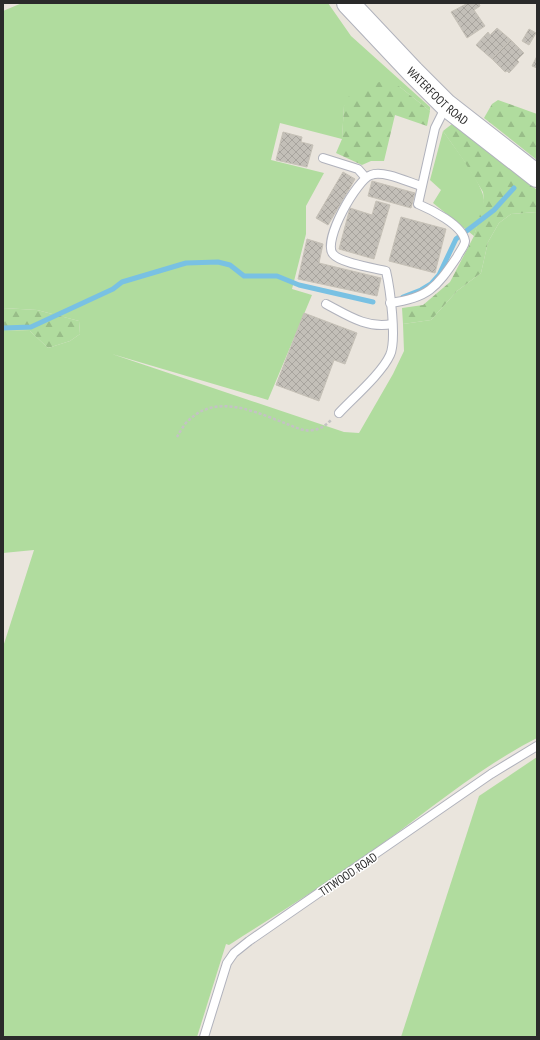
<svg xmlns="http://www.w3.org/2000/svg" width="540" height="1040" font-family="'PT Sans Narrow',sans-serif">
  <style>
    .grass { fill: #b0dc9e }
    .forest { fill: url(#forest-firs) }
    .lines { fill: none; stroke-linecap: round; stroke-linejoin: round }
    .stream { stroke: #79c1e3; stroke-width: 5 }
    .building { fill: url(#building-cross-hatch); stroke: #c6c1b7 }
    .lane-casing { stroke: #b0b2bc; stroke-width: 10 }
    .secondary-casing { stroke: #b0b2bc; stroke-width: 24 }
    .path { stroke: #c3c3c3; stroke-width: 2.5; stroke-dasharray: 3 2; stroke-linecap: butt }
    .lane { stroke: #fff; stroke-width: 8 }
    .secondary { stroke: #fff; stroke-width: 22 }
    .labels { text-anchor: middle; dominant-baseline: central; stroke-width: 3; stroke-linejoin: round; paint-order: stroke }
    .street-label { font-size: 12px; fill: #2a2a2a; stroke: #fff }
  </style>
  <defs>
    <pattern id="forest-firs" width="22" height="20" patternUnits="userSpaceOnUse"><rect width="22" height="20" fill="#b0dc9e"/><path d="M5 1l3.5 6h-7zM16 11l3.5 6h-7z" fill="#98bd88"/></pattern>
    <pattern id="building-cross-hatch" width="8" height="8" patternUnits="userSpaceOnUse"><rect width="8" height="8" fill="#c3bfb8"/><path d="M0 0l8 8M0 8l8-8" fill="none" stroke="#a8a49e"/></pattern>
  </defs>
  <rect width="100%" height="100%" fill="#eae5dd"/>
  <g class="grass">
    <path d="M22,3H328L351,36L430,107V111L400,87L344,106L342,139L280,123L271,160L324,173L306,206V234L292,289L312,295L268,400L112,354L344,432L359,433L393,374L404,351L403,324L431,320L457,291L481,273L488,242L499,223L511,214L537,212V738C476,769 425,814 369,853C324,885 276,915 229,945L226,944L197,1037H3V647L34,550L3,553V330L30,331L48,348L70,341L80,334L79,321L37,310L3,308V11Z"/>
    <path d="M443,131C452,144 484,185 484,200C484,211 477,225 474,236L433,203L441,190L430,180Z"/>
    <polygon points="537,757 537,1037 401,1037 479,796"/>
  </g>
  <g class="forest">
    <polygon points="385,80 400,87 430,111 427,126 395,115 384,161 371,161 362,165 336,153 342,139 344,106 351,92"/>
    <polygon points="498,100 537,114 537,160 484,118 492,104"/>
    <polygon points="452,124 537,190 537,212 511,214 499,223 488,242 481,273 457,291 431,320 403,324 402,308 423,305 450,282 474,236 484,200 483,192 464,161 443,131"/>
    <polygon points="3,308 37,310 79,321 80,334 70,341 48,348 30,331 3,330"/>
  </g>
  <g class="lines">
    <g class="stream">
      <polyline points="403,297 421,290 431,284 439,275 456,239 494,210 514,188"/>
      <polyline points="3,328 31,327 113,289 122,282 186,263 218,262 230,265 244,276 277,276 299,285 373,302"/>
    </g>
  </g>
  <g class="building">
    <polygon points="468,3 479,3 480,6 474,10 485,26 467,38 451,12"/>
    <polygon points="497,28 511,40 492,59 476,45 488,32 490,35"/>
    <polygon points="529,29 536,33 529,45 522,41"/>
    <polygon points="511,40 524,53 517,60 519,62 509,73 507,71 505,72 492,59"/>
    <polygon points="537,56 537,68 532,66"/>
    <polygon points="283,132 302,137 301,142 313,145 307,167 276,160"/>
    <polygon points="343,172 355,179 328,225 316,218"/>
    <polygon points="372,181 415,193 411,208 368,196"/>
    <polygon points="376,201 390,205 374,259 339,249 350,208 372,215"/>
    <polygon points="401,217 446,229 435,273 389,261"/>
    <polygon points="307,239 323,244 319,263 381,278 377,296 298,279"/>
    <polygon points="304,313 357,333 345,364 334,360 319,401 276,385"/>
  </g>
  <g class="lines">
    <defs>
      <g id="lane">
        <polyline points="323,158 358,169 365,177"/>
        <path d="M390,303C428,298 436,288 457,257C459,252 465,246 465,241C463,225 430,209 418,204L435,128L446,106"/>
        <path d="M326,304C347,315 367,329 392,324"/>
        <path d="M339,413C353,398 382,373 390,355C397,340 390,288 386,271C374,268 340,263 333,254C322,241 357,179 371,175C383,170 408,182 421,186"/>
        <polyline points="204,1037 227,963 234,953 249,941 491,774 537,746"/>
      </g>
      <g id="secondary">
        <path id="s1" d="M348,3L413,72L446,105L537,176"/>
      </g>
    </defs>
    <use href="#lane" class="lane-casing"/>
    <use href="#secondary" class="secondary-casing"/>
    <path class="path" d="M177,437C180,432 184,424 189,420C217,393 256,412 287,424C295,427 304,432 313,430C321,429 326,425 331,420"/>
    <use href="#lane" class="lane"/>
    <use href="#secondary" class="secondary"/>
  </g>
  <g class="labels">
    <g class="street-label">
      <text stroke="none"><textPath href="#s1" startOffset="129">WATERFOOT ROAD</textPath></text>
      <text transform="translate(348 874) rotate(-34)">TITWOOD ROAD</text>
    </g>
  </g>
  <rect width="540" height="1040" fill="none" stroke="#2a2a2a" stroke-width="8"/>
</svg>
